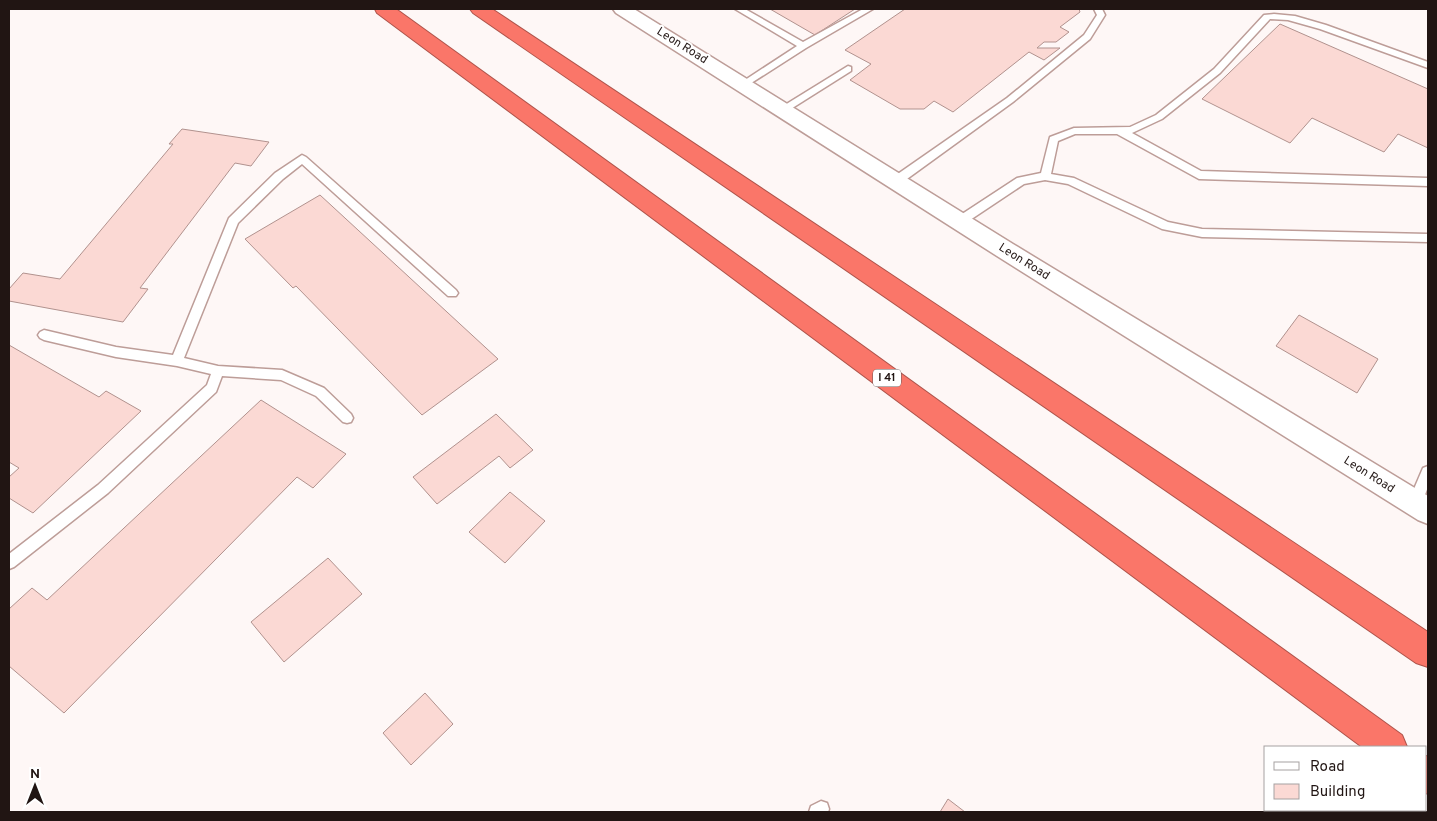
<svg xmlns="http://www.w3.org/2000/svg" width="1437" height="821" font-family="Overpass,sans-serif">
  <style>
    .building { fill: #fbd9d4; stroke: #b1928e }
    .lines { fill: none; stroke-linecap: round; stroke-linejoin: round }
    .service-casing { stroke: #bd9d98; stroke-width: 3 }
    .minor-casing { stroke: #bd9d98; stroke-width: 3 }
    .motorway-casing { stroke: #ae544b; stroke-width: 2 }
    .service { fill: #fff; fill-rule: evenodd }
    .minor { fill: #fff; fill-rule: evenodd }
    .motorway { fill: #fa7669; fill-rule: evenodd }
    .labels { text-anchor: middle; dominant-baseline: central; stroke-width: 4; stroke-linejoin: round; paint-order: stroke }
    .shield { fill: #fff; stroke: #645b5a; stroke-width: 1 }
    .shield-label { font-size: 11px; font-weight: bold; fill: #211513 }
    .street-label { font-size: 12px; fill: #211513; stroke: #fff }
  </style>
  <rect width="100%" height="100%" fill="#fef7f6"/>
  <g class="building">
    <polygon points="770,9 855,9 815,35"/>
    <polygon points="905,9 1079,9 1080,12 1060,27 1069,32 1056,42 1044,42 1037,48 1060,48 1044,60 1029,52 953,112 934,101 924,109 900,109 850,80 871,64 845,50"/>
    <polygon points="1280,24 1428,89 1428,148 1398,134 1384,152 1312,118 1290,143 1202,99"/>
    <polygon points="182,129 269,142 251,166 235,163 140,288 148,289 123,322 9,301 9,289 23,273 60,279 173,144 169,144"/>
    <polygon points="320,195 498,359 422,415 296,286 293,288 245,239"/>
    <polygon points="1299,315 1378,359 1357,393 1276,346"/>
    <polygon points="9,345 99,397 106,391 141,411 33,513 9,498 9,477 19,468 9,462"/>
    <polygon points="261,400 346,454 313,488 297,477 64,713 9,666 9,609 32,588 47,600"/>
    <polygon points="496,414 533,450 510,468 499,456 437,504 413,477"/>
    <polygon points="510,492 545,521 505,563 469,532"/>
    <polygon points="328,558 362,594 284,662 251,622"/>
    <polygon points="425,693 453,724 411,765 383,733"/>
    <polygon points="948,799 965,812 940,812"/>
  </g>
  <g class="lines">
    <defs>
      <g id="service">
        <polygon points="735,9 745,9 803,42 863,9 873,9 806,48 745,87 740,84 742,82 797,46"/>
        <polygon points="1094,9 1102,9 1105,15 1090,39 1013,102 900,184 892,184 891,181 892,178 1007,98 1084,35 1097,15"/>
        <polygon points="1274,14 1295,16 1326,25 1428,62 1428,68 1320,29 1288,20 1270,19 1220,73 1162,119 1132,133 1201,171 1428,178 1428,186 1199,179 1117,134 1075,134 1058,141 1051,174 1074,178 1168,222 1202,229 1428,234 1428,242 1202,237 1162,229 1068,184 1045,180 1024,184 964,224 956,224 955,221 956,218 1017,178 1041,173 1050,137 1074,128 1130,127 1156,115 1214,69 1264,15"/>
        <polygon points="848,66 851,67 851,71 786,112 780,112 780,108"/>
        <polygon points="302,155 306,157 456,290 458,293 456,296 448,296 302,164 283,179 238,223 184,358 218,366 282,370 324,388 351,414 353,418 351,422 347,423 343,422 316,396 281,380 222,376 216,392 108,493 14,567 9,569 9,554 98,485 207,385 211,374 177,366 116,357 44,340 40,338 38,335 40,332 44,330 116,347 173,355 229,218 275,173"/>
        <polygon points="1428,466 1428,487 1420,507 1415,509 1410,507 1408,503 1423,468"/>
        <polygon points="821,801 827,803 829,809 828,812 809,812 811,806"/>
      </g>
      <polygon id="minor" points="613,9 634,9 1013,244 1428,496 1428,524 1418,520 997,256 616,13"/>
      <g id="motorway">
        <polygon points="375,9 396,9 1402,735 1407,747 1362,747 377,13"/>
        <polygon points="470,9 492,9 1428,632 1428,667 1416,663 473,13"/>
        <polygon points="1426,756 1428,757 1428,794 1426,793"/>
      </g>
    </defs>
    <use href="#service" class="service-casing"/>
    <use href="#minor" class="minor-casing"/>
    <use href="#motorway" class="motorway-casing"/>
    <use href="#service" class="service"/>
    <use href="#minor" class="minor"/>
    <use href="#motorway" class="motorway"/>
  </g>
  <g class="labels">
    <rect class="shield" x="873" y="369.5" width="28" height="17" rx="4"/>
    <g class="shield-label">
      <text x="887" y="378">I 41</text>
    </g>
    <g class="street-label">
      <text transform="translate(682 46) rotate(32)">Leon Road</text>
      <text transform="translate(1024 262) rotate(32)">Leon Road</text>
      <text transform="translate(1369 475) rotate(32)">Leon Road</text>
    </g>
  </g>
  <rect width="1437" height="821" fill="none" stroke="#211513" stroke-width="20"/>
  <rect x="1264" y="746" width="162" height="65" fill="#ffffff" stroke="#a6a1a1"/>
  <rect x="1274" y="762" width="25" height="8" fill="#ffffff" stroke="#a6a1a1"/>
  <text x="1310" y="771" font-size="15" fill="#211513">Road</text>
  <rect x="1274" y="784" width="25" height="15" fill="#fbd9d4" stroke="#a6a1a1"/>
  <text x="1310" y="796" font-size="15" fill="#211513">Building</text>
  <g transform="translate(35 786)" stroke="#ffffff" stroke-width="4" paint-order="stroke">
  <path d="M0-4L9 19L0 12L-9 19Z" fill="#211513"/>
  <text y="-8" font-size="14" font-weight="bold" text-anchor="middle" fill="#211513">N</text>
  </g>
</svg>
